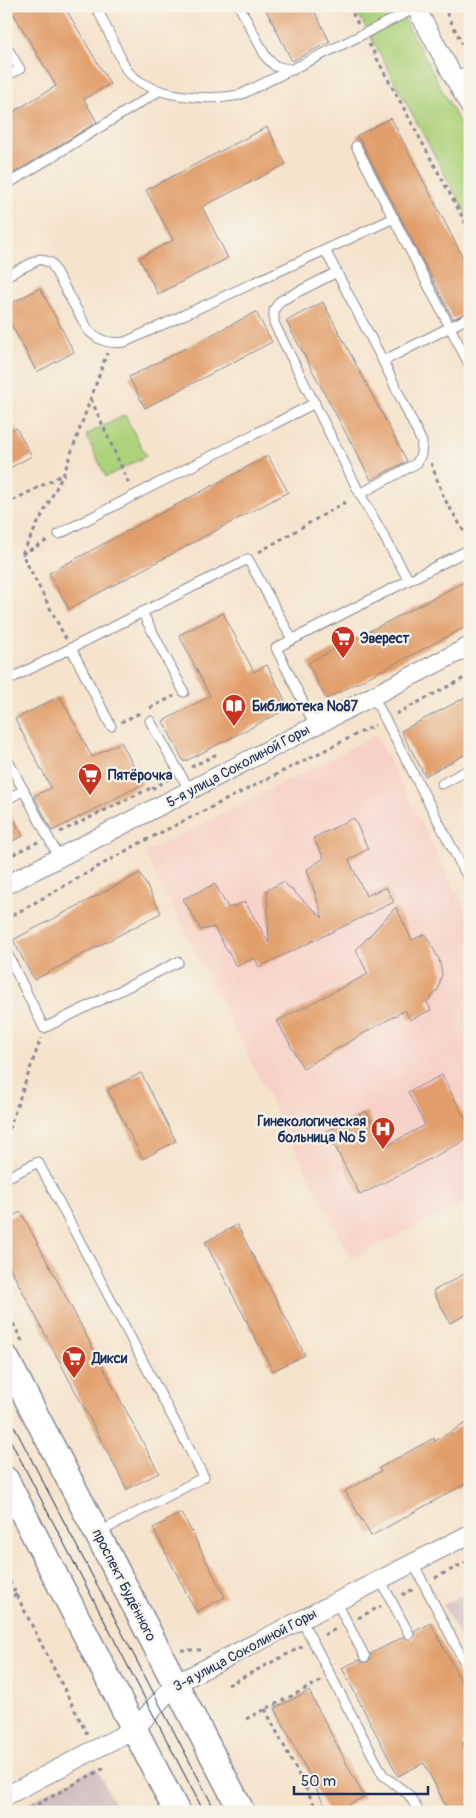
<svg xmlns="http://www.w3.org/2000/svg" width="476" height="1818" font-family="Pangolin,sans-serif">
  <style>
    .built { fill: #f7d1c8 }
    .industrial { fill: #d2bfc0 }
    .green { fill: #add27c; stroke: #64806d }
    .building { fill: #e19e6b }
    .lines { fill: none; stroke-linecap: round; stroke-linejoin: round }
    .service-casing { stroke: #888995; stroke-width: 11 }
    .minor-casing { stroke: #888995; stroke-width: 20 }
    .secondary-casing { stroke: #888995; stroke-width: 28 }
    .path { stroke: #888995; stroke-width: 3; stroke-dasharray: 4 4; stroke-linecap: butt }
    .service { stroke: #fff; stroke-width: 9 }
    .minor { stroke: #fff; stroke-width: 18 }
    .secondary { stroke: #fff; stroke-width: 25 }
    .tram { stroke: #1b2f5e; stroke-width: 1 }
    .labels { text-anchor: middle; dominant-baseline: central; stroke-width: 4.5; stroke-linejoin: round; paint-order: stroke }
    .poi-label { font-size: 14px; font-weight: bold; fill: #1b2f5e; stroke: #f7f3e8; text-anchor: start }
    .street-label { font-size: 14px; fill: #1b2f5e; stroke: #f7f3e8 }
  </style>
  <rect width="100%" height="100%" fill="#f7f3e8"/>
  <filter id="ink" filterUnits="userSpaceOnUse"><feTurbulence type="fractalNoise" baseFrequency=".02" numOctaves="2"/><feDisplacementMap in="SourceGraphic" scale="10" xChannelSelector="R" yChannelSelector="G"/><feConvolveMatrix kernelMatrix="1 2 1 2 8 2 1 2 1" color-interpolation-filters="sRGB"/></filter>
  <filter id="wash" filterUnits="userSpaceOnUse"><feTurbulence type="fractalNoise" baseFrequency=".0096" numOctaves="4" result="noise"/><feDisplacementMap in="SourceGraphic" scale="20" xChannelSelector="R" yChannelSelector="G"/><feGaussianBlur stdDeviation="1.12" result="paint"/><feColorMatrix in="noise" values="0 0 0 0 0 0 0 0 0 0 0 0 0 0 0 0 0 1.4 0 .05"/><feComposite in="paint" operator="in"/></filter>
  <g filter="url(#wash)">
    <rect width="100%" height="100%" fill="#f5e3cc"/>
    <polygon class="built" points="376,735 470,918 470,999 464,1002 470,1013 470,1199 351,1259 145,853"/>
    <g class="industrial">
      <polygon points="470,1591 470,1655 443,1605"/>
      <polygon points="96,1767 119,1812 11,1812"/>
    </g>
    <g class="green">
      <polygon points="354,6 397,6 470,142 470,221"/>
      <polygon points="125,415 146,456 106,477 86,435"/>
    </g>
    <g id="blocks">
      <g class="building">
        <polygon points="9,6 64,6 110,84 84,99 97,122 6,178 6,116 56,86"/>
        <polygon points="264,6 312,6 330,42 292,61"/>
        <polygon points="391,118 470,271 470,311 453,319 362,143 356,136"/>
        <polygon points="267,127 286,164 202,207 228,258 158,294 139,258 173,240 146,190"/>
        <polygon points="40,288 74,352 37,372 6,315 6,306"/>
        <polygon points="323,302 407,461 371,480 286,321"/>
        <polygon points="256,312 272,342 145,408 129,377"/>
        <polygon points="16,428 32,456 6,470 6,433"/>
        <polygon points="268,456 288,492 69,609 49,573"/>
        <polygon points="470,579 470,625 326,699 308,663"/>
        <polygon points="223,613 254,672 267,665 289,708 184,762 163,721 210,696 179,635"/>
        <polygon points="470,695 470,752 425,776 401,731"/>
        <polygon points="60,696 92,757 121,742 143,784 52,831 34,796 51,788 15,719"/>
        <polygon points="6,806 23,836 6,844"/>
        <polygon points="354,818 368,849 349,860 366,896 386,887 394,902 259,967 255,958 236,966 214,927 201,930 183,899 215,884 228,908 245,902 269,943 267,890 283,882 323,918 307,869 324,858 313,838"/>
        <polygon points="140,873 161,913 34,980 13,940"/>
        <polygon points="396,907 412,940 425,934 439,959 442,974 438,990 427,1002 431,1010 410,1020 405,1010 303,1068 277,1021 368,974 356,950"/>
        <polygon points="141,1073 176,1141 143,1159 107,1090"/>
        <polygon points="442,1075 470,1128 470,1138 360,1195 327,1131 366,1111 384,1147 425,1125 408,1092"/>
        <polygon points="21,1212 159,1473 127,1489 6,1260 6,1219"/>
        <polygon points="237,1225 305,1355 273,1371 205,1242"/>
        <polygon points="470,1271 470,1313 450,1323 433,1291"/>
        <polygon points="470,1421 470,1481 371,1536 345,1491 381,1471 379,1468 434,1438 435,1441"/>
        <polygon points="182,1513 225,1597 196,1612 153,1528"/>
        <polygon points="431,1623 470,1699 470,1739 462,1743 470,1757 470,1812 449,1812 424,1763 398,1776 342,1668 359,1660 364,1663 368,1662 370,1654 403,1637 411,1640 414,1637 415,1631"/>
        <polygon points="309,1691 364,1797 334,1812 328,1812 275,1708"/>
      </g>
    </g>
  </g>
  <g filter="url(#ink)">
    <use href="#blocks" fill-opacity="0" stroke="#888995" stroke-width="1"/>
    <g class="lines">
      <defs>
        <g id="service">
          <path d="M96,6L126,69C148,98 207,101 240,95L416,8"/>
          <polyline points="239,6 266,57 275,66 293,70"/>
          <polyline points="6,46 20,69 6,76"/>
          <polyline points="454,78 470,69"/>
          <polyline points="356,146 470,366"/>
          <polyline points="6,185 159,91"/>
          <polyline points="337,272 280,301 274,310 274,323 360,494"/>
          <path d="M6,276L40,259L51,263L88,330C99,341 109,344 125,342L325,250"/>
          <polyline points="383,361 325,250 394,218"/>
          <polyline points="59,534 315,403"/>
          <polyline points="408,579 360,494 417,463 421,454 422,442 383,361 470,317"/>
          <polyline points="142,612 184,692"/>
          <polyline points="71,648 111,726"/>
          <polyline points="6,681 248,559 292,639"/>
          <polyline points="373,696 470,882"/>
          <polyline points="150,721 190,791"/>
          <polyline points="315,726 276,648 470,549"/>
          <polyline points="6,757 59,858"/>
          <polyline points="442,784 470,769"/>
          <polyline points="6,800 24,790"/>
          <polyline points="6,951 44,1028 178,962"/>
          <polyline points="6,1178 38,1162 204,1477 98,1533"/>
          <polyline points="413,1563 470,1673"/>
          <polyline points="380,1579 409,1634"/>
          <polyline points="336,1601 365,1657"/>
          <polyline points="301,1619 383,1775 409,1795 419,1812"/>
        </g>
        <g id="minor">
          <polyline points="415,6 470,107"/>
          <polyline points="6,885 470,646"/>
          <polyline points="6,1796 136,1728 175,1684 470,1534"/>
        </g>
        <g id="secondary">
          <polyline points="6,1358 242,1812"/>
          <polyline points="6,1480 177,1812"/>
        </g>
      </defs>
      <use href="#service" class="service-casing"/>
      <use href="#minor" class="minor-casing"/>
      <use href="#secondary" class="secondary-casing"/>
      <g class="path">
        <polyline points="349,6 358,24"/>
        <polyline points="443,6 469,57"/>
        <polyline points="369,44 470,231"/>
        <polyline points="91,399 129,484"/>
        <polyline points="431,463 444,498 468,538"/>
        <polyline points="6,504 64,474"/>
        <polyline points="259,552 349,500"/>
        <polyline points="22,554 50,539"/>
        <polyline points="66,639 22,554 64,473 107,353"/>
        <polyline points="150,708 174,696"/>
        <polyline points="396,714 470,675"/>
        <polyline points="121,722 140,713"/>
        <polyline points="191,767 219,753"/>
        <polyline points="152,789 170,778"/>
        <polyline points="60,832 151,788"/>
        <polyline points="6,858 38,842"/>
        <polyline points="6,919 138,844 375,725"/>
        <polyline points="6,1137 41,1038"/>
        <polyline points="6,1309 24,1345"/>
        <polyline points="6,1574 88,1736"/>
        <polyline points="435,1578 470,1560"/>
        <polyline points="402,1595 414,1589"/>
        <polyline points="6,1600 17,1594"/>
        <polyline points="358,1618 381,1606"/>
        <polyline points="324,1635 336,1629"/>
        <polyline points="181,1650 202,1650"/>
        <polyline points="228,1685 303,1646"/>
        <polyline points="265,1709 318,1812"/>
        <polyline points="246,1719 321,1681"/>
        <polyline points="23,1812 106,1767"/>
      </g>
      <use href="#service" class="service"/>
      <use href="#minor" class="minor"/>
      <use href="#secondary" class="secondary"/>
      <g class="tram">
        <polyline points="6,1411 216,1812"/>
        <polyline points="6,1432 204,1812"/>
      </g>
    </g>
  </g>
  <defs>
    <symbol id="supermarket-pin" viewBox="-11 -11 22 30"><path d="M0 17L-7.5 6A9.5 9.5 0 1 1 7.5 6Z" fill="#c8321e" stroke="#f7f3e8"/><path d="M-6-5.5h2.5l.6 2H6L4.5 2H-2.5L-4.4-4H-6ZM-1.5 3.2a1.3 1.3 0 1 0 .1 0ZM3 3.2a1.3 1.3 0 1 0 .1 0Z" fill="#fff"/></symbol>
    <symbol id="library-pin" viewBox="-11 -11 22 30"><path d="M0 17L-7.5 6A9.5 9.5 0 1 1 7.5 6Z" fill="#c8321e" stroke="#f7f3e8"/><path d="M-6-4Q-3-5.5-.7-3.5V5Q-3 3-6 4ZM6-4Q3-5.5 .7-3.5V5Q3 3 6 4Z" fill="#fff"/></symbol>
    <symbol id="hospital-pin" viewBox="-11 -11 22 30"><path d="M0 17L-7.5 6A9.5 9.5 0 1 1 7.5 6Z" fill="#c8321e" stroke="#f7f3e8"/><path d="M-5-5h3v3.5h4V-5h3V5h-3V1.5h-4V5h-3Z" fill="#fff"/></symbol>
  </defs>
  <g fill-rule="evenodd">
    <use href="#supermarket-pin" x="329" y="624" width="28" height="38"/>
    <use href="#library-pin" x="220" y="692" width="28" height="38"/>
    <use href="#supermarket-pin" x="76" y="761" width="28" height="38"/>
    <use href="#hospital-pin" x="369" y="1115" width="28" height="38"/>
    <use href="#supermarket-pin" x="60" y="1344" width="28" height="38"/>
  </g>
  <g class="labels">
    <g class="poi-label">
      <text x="360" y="638">Эверест</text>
      <text x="252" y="706">Библиотека №87</text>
      <text x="108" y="775">Пятёрочка</text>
      <text x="366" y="1121" text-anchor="end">Гинекологическая<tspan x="366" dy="16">больница № 5</tspan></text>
      <text x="92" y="1358">Дикси</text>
    </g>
    <g class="street-label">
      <text transform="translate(238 766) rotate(-28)">5-я улица Соколиной Горы</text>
      <text transform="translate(124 1585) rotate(63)">проспект Будённого</text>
      <text transform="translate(245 1650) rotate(-28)">3-я улица Соколиной Горы</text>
    </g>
  </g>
  <rect width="476" height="1818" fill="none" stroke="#f7f3e8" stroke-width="25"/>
  <path d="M294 1786v8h134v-8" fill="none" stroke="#1b2f5e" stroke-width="2.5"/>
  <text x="301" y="1786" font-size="15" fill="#1b2f5e" stroke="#f7f3e8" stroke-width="4" paint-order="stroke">50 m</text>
</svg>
